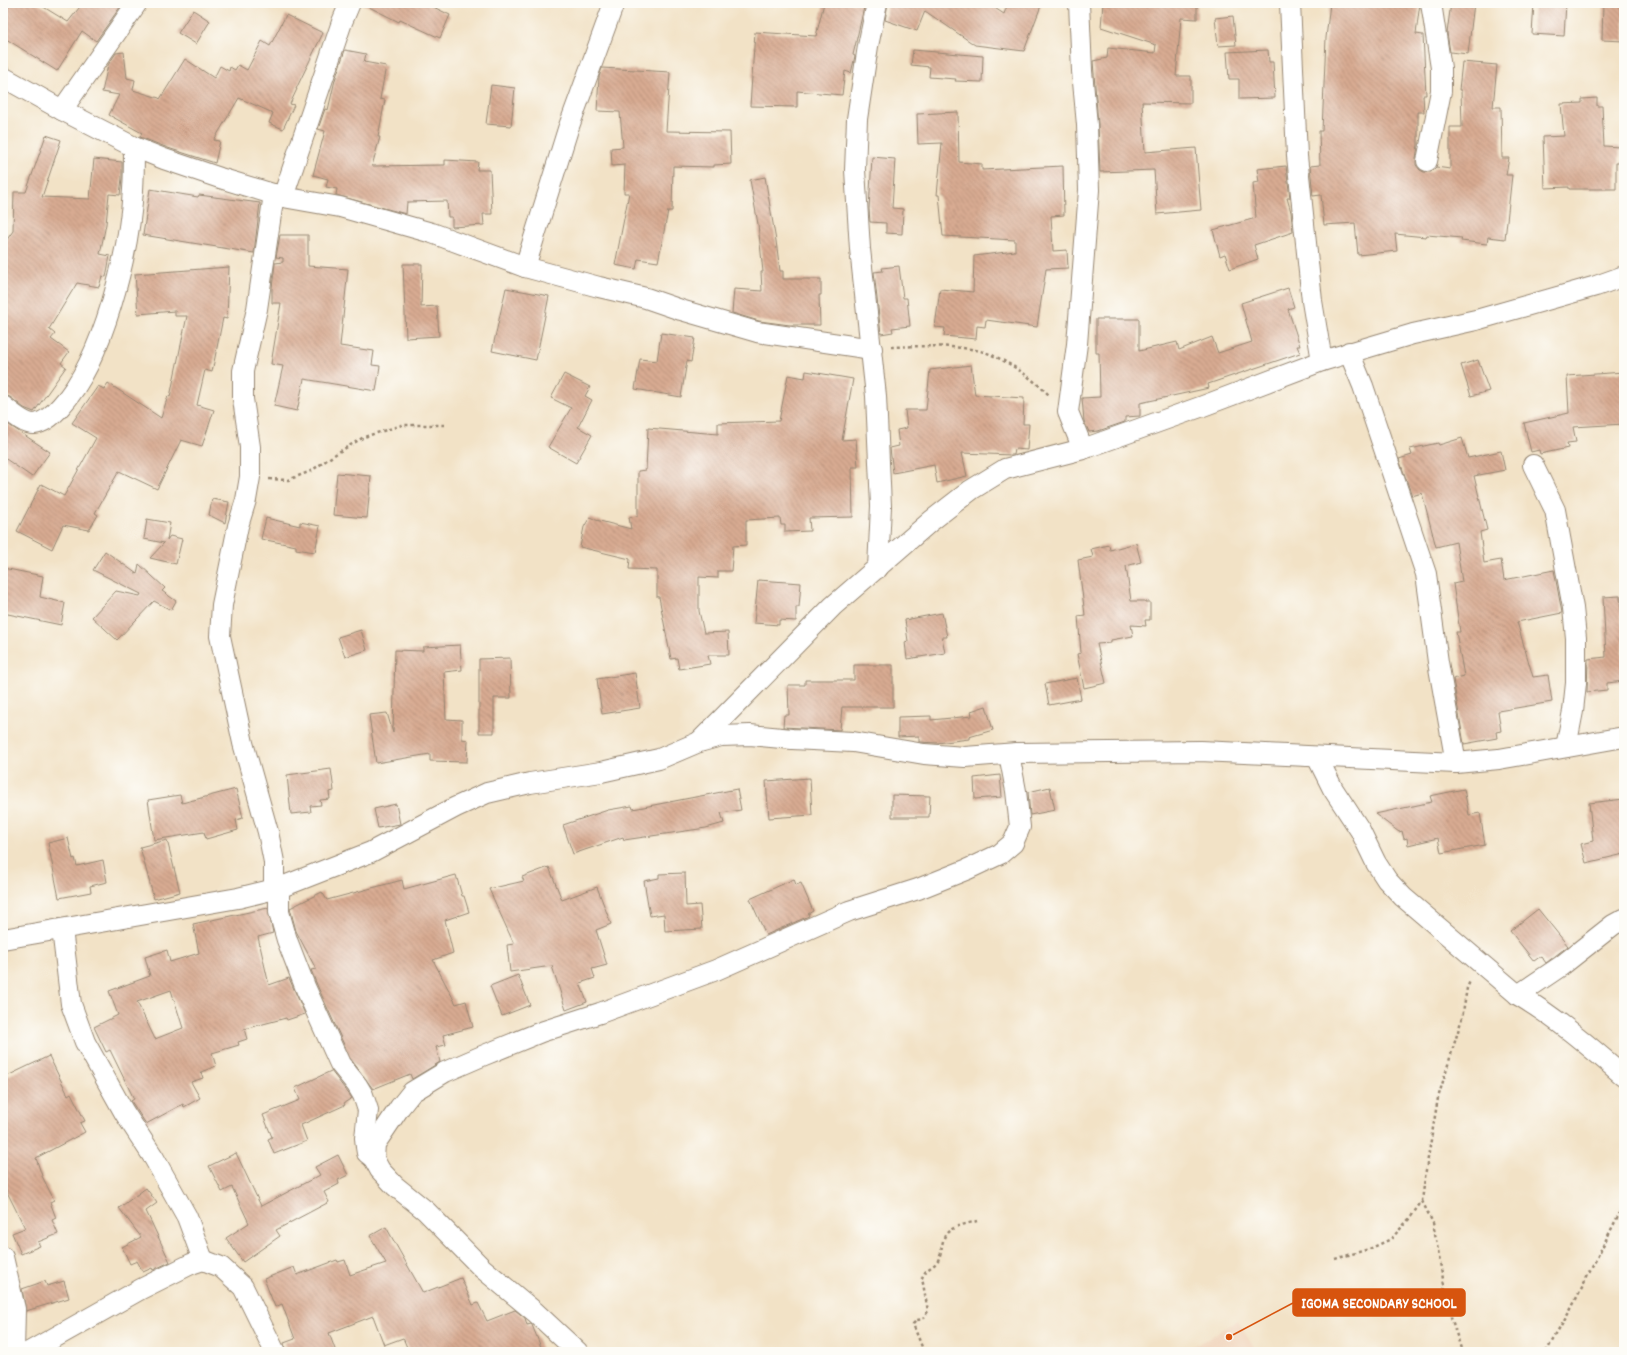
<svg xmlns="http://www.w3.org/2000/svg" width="1627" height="1355" font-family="Dekko,sans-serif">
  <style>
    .built { fill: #f1d5bd }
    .building { fill: url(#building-back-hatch); fill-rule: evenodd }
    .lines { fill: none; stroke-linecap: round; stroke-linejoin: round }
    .minor-casing { stroke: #968672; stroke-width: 22 }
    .path { stroke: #968672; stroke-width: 2.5; stroke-dasharray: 3 3; stroke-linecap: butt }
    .minor { stroke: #fff; stroke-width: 20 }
    .leader { fill: none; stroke: #d7540e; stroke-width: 1.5 }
    .callout-dot { fill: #d7540e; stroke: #fdfcf7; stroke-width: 1.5 }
    .callout { fill: #d7540e; stroke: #d7540e; stroke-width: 1.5 }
    .callout-label { font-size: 15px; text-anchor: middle; font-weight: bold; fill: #fff }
  </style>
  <defs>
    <pattern id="building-back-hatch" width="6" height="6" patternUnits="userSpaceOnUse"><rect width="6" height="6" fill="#d8ab92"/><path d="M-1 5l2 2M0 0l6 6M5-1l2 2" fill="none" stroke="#b08b77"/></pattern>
  </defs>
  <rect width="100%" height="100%" fill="#fdfcf7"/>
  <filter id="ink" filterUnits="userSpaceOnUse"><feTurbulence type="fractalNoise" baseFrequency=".025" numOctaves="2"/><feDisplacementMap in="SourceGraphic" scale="8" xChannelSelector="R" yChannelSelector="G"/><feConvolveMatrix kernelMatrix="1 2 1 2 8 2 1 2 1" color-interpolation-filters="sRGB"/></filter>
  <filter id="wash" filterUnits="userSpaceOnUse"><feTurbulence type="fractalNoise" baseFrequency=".012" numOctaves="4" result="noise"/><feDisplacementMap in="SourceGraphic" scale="16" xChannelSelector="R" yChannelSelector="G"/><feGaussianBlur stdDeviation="0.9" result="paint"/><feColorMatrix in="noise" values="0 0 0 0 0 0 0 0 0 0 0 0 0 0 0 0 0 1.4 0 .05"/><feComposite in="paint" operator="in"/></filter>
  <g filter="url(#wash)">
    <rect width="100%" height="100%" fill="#f2e2c6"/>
    <polygon class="built" points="1238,1321 1257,1352 1183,1352"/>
    <g id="blocks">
      <g class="building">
        <polygon points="11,3 37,3 68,22 83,3 123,3 96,41 82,31 57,71 3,37 3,15"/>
        <polygon points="361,3 425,3 450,15 440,38 400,20 399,22"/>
        <polygon points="824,3 865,3 853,55 855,56 851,73 845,71 842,95 797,91 797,107 750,106 755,32 816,36"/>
        <polygon points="888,3 987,3 1004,14 1008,3 1042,3 1024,51 975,45 925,11 917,31 885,20"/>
        <polygon points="1103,3 1197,3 1197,19 1181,18 1176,76 1191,76 1191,103 1142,102 1145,152 1196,148 1201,210 1157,214 1154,170 1100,172 1098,124 1093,61 1107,58 1108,48 1155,53 1156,45 1101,27"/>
        <polygon points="1330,3 1345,3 1379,7 1380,3 1420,3 1416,34 1423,35 1426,95 1423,95 1424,112 1418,112 1418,145 1416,159 1416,165 1420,170 1424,172 1431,172 1436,167 1450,169 1450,127 1462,127 1461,90 1459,90 1462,62 1497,65 1493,107 1501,107 1502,158 1509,158 1506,175 1512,175 1505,239 1488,237 1487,244 1461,241 1462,238 1427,235 1426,237 1395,234 1397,251 1358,255 1355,223 1324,225 1321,195 1313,196 1310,166 1320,165 1319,131 1322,131 1326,38"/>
        <polygon points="1451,3 1474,3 1468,54 1450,52 1447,33"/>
        <polygon points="1534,3 1566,3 1564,36 1532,34"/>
        <polygon points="1603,3 1624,3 1624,41 1602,40"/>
        <polygon points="193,10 210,21 196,44 178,33"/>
        <polygon points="286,15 323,33 296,89 297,89 290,104 294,105 283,129 269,123 273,113 239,98 214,140 220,141 215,163 168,148 140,137 142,133 109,115 119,95 102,92 108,65 116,53 124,52 127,78 135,80 133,90 159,98 160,99 185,59 214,78 220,66 229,71 230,67 235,70 238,65 247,70 262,41 270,46"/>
        <polygon points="1233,16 1236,45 1218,46 1215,18"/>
        <polygon points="345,50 366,54 364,62 386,66 380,99 385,100 378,137 380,137 372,166 445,165 445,160 478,162 477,170 490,170 492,214 483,214 484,225 452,227 452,217 448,217 447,201 407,202 406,214 336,195 337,189 326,187 328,179 313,175 325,131 318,129 325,109 328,110 335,80"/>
        <polygon points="913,50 983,56 982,82 955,81 956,79 929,77 930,67 911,65"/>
        <polygon points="1268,50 1269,62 1273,62 1275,98 1239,99 1239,79 1229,79 1227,52"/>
        <polygon points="602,68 670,72 666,131 730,132 731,164 714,165 714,167 673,166 672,211 668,211 658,262 638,259 636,269 615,265 629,193 624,193 625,165 612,166 611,148 623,147 620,112 597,111 599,77"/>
        <polygon points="491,85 515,88 511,126 486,124"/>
        <polygon points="1597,98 1597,106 1602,106 1604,146 1620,147 1619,163 1616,163 1616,189 1569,189 1569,187 1545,188 1543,137 1564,136 1561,104 1582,103 1582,99"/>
        <polygon points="958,112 959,162 982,164 982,170 1063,166 1064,215 1051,216 1053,251 1067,250 1068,268 1046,269 1037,327 986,320 985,327 977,326 976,339 944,336 945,328 935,327 940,289 973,292 974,256 1015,251 1015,240 943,236 939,195 937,195 942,143 918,144 917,114"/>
        <polygon points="46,135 61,140 42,197 90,199 94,159 122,162 122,178 120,195 109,194 106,224 100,254 110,256 106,277 102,276 99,287 77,283 49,329 55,334 51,339 69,352 61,363 66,367 34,412 24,408 10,397 3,395 3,245 13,231 14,192 26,192"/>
        <polygon points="872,157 895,159 892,208 903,209 902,234 886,233 886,223 870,222 869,209"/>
        <polygon points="1286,166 1290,198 1287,198 1291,212 1293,232 1254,245 1258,259 1230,269 1225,254 1220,256 1213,230 1256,218 1253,183 1259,182 1257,169"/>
        <polygon points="765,177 776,241 780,271 783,271 783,279 821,279 821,295 819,295 820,325 790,325 759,321 732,313 734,289 762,291 761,272 763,272 758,224 750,180"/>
        <polygon points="150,189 198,197 199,195 260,203 254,253 143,235"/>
        <polygon points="280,235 308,235 308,266 348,269 340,346 374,351 372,365 380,366 376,391 304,379 297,411 274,406 283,366 271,364 281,303 272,303 272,288 275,263 283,262 283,258 276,257"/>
        <polygon points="403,264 422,264 421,307 437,306 439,336 406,338"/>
        <polygon points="899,266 903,298 907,298 910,326 892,328 893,332 881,334 874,272 883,271 882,268"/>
        <polygon points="229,267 227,319 223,318 212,372 205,370 197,405 214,410 202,446 181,440 157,489 119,471 95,513 98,515 89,530 63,525 52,549 17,531 41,484 64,496 96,438 72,423 98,386 104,389 108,383 161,418 168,396 170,397 187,316 175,316 175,311 138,314 135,274"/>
        <polygon points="506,288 549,296 536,360 492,351"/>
        <polygon points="1288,288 1294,307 1288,309 1300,346 1297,346 1300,353 1208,384 1209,388 1140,403 1140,416 1125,417 1125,422 1098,431 1089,432 1084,421 1082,398 1100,397 1099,353 1096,353 1096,319 1139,319 1139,351 1177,342 1179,350 1212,337 1218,353 1252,342 1241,303"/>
        <polygon points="661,333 695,338 691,362 687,361 681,397 635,389 640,359 657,361"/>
        <polygon points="1478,360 1489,391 1471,396 1461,365"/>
        <polygon points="971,365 975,395 1024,398 1023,424 1029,424 1027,450 1015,449 1014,455 1012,455 962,453 967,476 937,483 934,465 893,473 890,448 899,446 897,430 907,428 905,410 926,410 930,370"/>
        <polygon points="806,371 853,379 842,440 856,439 858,467 852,467 853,517 809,518 810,531 785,532 785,525 781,525 780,518 746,520 746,545 733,546 731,571 718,571 718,578 699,577 699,611 704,633 728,632 729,655 708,655 710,664 679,669 677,658 671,659 659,597 657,597 657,570 629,569 630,559 580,547 584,527 590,517 596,520 631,529 629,517 638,516 638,471 646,470 648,428 718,434 718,423 779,421 788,375 805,378"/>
        <polygon points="1624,372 1624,424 1573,427 1576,442 1567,443 1568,448 1540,454 1539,450 1531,452 1524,423 1569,413 1567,376"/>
        <polygon points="564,374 590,387 585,396 592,400 578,427 592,435 576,463 548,447 571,408 551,398"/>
        <polygon points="3,421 50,452 32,477 3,457"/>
        <polygon points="1462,438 1468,458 1501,451 1505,470 1474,476 1487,530 1480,532 1484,563 1501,560 1504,580 1554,570 1562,613 1517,622 1533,677 1548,675 1552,702 1498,711 1501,731 1496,732 1497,738 1464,744 1453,679 1464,676 1456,632 1460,632 1453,584 1462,582 1456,542 1436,547 1422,493 1412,496 1399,459 1412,455 1410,449 1438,443 1439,445"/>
        <polygon points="337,473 371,476 367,518 333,515"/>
        <polygon points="212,499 229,502 225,523 209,515"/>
        <polygon points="266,518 300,526 300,522 320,526 315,552 296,549 296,546 261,539"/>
        <polygon points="147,519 170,523 167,540 170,536 182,539 176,564 150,558 164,543 144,539"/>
        <polygon points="1136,543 1141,562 1126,566 1131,601 1145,601 1145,602 1150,602 1150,620 1145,620 1146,626 1131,625 1133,636 1111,640 1111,643 1097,644 1106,683 1084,688 1077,654 1081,653 1078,616 1085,615 1078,560 1093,557 1091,549 1109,545 1110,550"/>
        <polygon points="105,551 137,574 139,564 165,588 162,591 176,601 171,610 154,601 117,640 92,617 116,591 140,596 141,594 93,570"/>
        <polygon points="3,568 43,576 40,597 65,603 61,625 3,613"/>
        <polygon points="758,580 801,583 799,607 796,607 796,621 779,620 779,625 754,623"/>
        <polygon points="1620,596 1622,626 1624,625 1624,643 1623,643 1622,654 1624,681 1607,683 1607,690 1587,692 1588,659 1606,657 1603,597"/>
        <polygon points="942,613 947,637 942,637 945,653 907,659 905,642 908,641 905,620"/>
        <polygon points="361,630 367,650 345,657 338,637"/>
        <polygon points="460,645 462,670 444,672 446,719 462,720 462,739 468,740 467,762 430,761 430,754 376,763 369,715 387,713 393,733 395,650 423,651 423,647"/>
        <polygon points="510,658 511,698 494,698 494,733 479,733 479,659"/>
        <polygon points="854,665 893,665 893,707 842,707 840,730 783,727 784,715 789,715 788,685 805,685 805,680 854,680"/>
        <polygon points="635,673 640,708 602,714 597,679"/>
        <polygon points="1077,678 1081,699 1049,705 1045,684"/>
        <polygon points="986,706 993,730 969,737 969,739 937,743 919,742 919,736 898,737 898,717 931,716 931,720 972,716 971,711"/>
        <polygon points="331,769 334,791 329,792 330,799 320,800 321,805 310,806 311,812 291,814 287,775"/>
        <polygon points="1000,775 1002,797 975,799 974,778"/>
        <polygon points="810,778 812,815 769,818 766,781"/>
        <polygon points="1050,787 1055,810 1030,815 1028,792"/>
        <polygon points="236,789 243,818 236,820 238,830 206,839 204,832 154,840 148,800 180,795 182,803"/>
        <polygon points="737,789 741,810 721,813 724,823 706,828 624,840 623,837 573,854 563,825 608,810 632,806 633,809"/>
        <polygon points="1464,789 1469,815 1480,813 1485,845 1441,853 1438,838 1408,845 1407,838 1404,839 1402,831 1399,832 1375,814 1432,802 1430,796"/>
        <polygon points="892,795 930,796 929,817 892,817"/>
        <polygon points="1624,799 1624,854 1586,863 1581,844 1593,841 1589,803"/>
        <polygon points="396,804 400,824 378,828 374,809"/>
        <polygon points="68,838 73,859 75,858 77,866 103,860 107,882 90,886 91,892 59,898 48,843"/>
        <polygon points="167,840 180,892 154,899 140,847"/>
        <polygon points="549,867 562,900 597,887 611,924 596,930 607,965 592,969 595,978 580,983 587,1002 566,1010 552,966 510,972 507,945 514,944 489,889 524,881 522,877"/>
        <polygon points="685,873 686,906 700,905 702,929 665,931 664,914 650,916 644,881 659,878 659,874"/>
        <polygon points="456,875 462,896 464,896 469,912 445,920 453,953 433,960 456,1004 466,1001 473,1027 443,1035 446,1045 436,1047 440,1062 412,1079 410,1074 373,1089 350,1058 317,985 311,970 316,969 296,931 290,908 322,892 327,900 402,880 404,889"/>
        <polygon points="794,879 796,885 801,883 813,911 808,914 809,916 766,935 750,899"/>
        <path d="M268,908L273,933L258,937L269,985L289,978L305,1014L287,1020L286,1018L244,1029L247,1039L238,1042L239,1045L212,1053L216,1066L201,1072L203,1078L191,1082L200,1098L184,1107L183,1104L146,1124L131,1101L134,1099L110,1050L106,1052L94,1027L118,1015L109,991L150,976L145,957L167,950L170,962L199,953L193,924ZM171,990L183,1028L155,1039L137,1002Z"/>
        <polygon points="1538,909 1568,946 1546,963 1541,956 1534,961 1510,931"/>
        <polygon points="518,975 530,1005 502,1016 490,986"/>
        <polygon points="49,1056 68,1095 71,1093 85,1121 80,1123 85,1132 36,1158 42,1176 54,1200 50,1202 56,1218 52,1220 58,1234 38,1242 40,1246 21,1254 12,1233 25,1228 3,1184 3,1078"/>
        <polygon points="331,1071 352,1098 344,1103 345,1105 301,1125 307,1141 274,1154 268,1139 272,1137 263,1115 300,1100 295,1088"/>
        <polygon points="236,1153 261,1206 320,1175 315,1167 338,1155 348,1175 338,1180 339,1184 324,1192 329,1202 276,1230 280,1236 243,1262 226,1238 249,1223 232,1187 222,1192 209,1166"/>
        <polygon points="146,1188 157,1203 146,1211 170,1262 153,1270 152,1268 143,1272 137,1261 130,1264 122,1247 141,1237 119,1208"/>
        <polygon points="386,1227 423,1293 461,1278 473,1305 478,1303 487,1321 515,1310 525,1318 527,1325 531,1324 532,1325 543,1352 409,1352 403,1338 384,1345 373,1316 329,1333 336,1352 286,1352 284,1343 295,1339 282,1304 275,1307 264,1279 294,1267 297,1275 337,1260 338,1262 345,1260 350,1275 386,1263 370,1236"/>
        <polygon points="45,1281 47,1286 64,1281 69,1298 26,1311 22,1289"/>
      </g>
    </g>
  </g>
  <g filter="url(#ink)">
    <use href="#blocks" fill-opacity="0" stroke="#968672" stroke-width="1"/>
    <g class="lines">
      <defs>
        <g id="minor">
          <polyline points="877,3 868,46 857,119 855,170 860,249 876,396 881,506 878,568"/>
          <polyline points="1079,3 1082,71 1087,125 1089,190 1077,344 1068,412 1083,449"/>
          <polyline points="1290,3 1297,156 1312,301 1322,361"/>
          <polyline points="3,77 62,110 134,147 164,159 220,178 283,197 340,207 432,233 525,267 599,287 646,298 681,310 757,332 872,349"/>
          <polyline points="62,110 137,3"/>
          <polyline points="1427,161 1441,91 1441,68 1431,3"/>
          <polyline points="274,194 257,309 243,371 243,399 250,447 250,477 246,500 238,526 222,605 220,636 243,743 268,832 274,862 274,890"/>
          <polyline points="283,197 342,22 350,3"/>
          <polyline points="525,267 568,129 614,3"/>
          <polyline points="1349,352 1363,386 1426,574 1438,662 1456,763"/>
          <path d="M3,406C11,412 23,424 34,424C44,423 55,413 61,406C104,359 129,252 133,190C134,175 134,161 134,147"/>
          <polyline points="1533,465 1555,510 1573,608 1576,638 1576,683 1573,711 1566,747"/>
          <polyline points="699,742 833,606 931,521 971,490 1005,469 1083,449 1203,406 1322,361 1413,334 1476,320 1596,286 1624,276"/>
          <path d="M1317,757L1333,789L1360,830L1376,863L1387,880L1403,897L1518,995C1557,1018 1590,1047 1624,1076"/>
          <polyline points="279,888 279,912 287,940 306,989 340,1064 357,1085 363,1095 368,1110 365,1138 366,1147 367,1153 372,1157"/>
          <polyline points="62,929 71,1004 85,1042 124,1112 154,1158 187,1217 203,1260"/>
          <polyline points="3,939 238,898 279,888 371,852 456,807 487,793 530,783 601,772 659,759 699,742 721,736 750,735 792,739 853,742 924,754 965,757 1017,753 1200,751 1456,763 1499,759 1624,737"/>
          <polyline points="1518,995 1561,966 1613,925 1624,919"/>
          <polyline points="3,1257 15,1309 14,1352"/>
          <polyline points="29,1352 141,1289 191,1264 203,1260 221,1267 243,1287 275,1352"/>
          <polyline points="578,1352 535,1312 482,1268 426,1211 395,1186 380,1170 374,1159 375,1144 400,1107 412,1092 445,1072 482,1056 541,1032 600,1013 716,970 849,911 918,889 968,869 1000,854 1013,843 1020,827 1016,791 1009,754"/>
        </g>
      </defs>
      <use href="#minor" class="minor-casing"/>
      <g class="path">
        <path d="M891,347C918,346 968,344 992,355C1014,365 1033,379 1050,396"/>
        <polyline points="269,479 288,480 311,471 337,453 364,437 402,425 447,425"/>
        <polyline points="1422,1201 1433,1223 1448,1307 1462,1352"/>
        <polyline points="1335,1259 1369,1249 1391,1239 1410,1218 1422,1201 1426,1170 1438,1098 1462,1018 1467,988 1470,981"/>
        <path d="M924,1352L913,1324L917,1320L923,1319L928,1311L922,1278C925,1269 932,1268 937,1262C942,1254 941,1246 944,1238C948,1226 967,1224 977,1221"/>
        <polyline points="1546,1352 1571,1309 1624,1204"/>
      </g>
      <use href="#minor" class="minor"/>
    </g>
  </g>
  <path class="leader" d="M1229 1337L1293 1303"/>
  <circle class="callout-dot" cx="1229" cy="1337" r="4"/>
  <rect class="callout" x="1293" y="1289" width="172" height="27" rx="4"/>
  <g class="callout-label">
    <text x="1379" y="1308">IGOMA SECONDARY SCHOOL</text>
  </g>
  <rect width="1627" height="1355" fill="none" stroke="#fdfcf7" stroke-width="16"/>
</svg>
